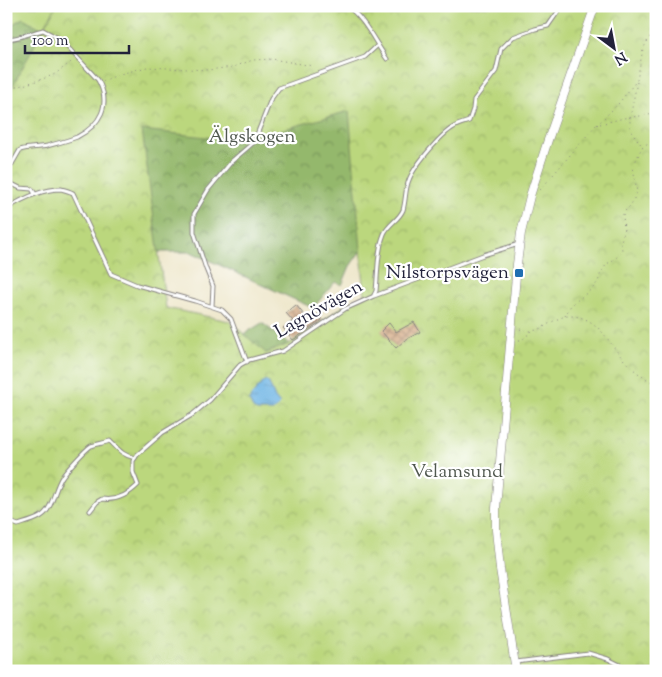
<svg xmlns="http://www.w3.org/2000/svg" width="662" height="677" font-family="'Sorts Mill Goudy',serif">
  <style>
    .green { fill: #bbd77d; stroke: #6e7c5c }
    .forest { fill: url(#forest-crowns); stroke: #5b6d54 }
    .park { fill: url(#park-crowns); stroke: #6e7c5c; fill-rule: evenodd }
    .water { fill: url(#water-ripples); stroke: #486b90 }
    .building { fill: url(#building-cross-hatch) }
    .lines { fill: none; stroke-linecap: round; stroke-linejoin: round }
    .service-casing { stroke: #878380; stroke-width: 5 }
    .tertiary-casing { stroke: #878380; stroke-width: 9 }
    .path { stroke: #878380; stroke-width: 1; stroke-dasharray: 1 4; stroke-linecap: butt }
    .service { stroke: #fff; stroke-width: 3 }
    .tertiary { stroke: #fff; stroke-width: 8 }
    .poi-dot { fill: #1f6fb2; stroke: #fff; stroke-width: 2 }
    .labels { text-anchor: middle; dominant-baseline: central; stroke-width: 4.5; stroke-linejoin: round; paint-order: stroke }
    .park-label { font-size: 19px; fill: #50584f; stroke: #fff }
    .poi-label { font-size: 19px; fill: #22223b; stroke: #fff; text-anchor: end }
    .street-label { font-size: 19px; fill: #22223b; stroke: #fff }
  </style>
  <defs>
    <pattern id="forest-crowns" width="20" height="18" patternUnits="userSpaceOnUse" patternTransform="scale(1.25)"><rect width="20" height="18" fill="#94b86c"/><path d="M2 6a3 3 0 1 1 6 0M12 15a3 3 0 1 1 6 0" fill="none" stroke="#78955a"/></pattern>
    <pattern id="park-crowns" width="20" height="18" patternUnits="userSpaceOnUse" patternTransform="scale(1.25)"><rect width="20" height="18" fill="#bbd77d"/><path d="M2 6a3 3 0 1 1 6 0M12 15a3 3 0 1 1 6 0" fill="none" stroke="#a0b86d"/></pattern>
    <pattern id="water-ripples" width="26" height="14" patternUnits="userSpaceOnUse" patternTransform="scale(1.25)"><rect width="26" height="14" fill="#6db4e4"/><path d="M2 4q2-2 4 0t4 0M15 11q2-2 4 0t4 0" fill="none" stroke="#5992ba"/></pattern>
    <pattern id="building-cross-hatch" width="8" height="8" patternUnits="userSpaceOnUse" patternTransform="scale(1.25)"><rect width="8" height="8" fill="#d5ad89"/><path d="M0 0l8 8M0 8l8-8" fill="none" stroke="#ac8c71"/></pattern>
  </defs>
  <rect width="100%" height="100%" fill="#fff"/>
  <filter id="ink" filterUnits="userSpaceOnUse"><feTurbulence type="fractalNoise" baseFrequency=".02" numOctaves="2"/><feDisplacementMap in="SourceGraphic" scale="10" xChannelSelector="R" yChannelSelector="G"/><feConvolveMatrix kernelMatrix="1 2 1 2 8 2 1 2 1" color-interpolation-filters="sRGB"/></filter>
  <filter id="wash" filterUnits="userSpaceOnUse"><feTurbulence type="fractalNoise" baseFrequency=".0096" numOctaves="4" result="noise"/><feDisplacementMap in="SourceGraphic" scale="20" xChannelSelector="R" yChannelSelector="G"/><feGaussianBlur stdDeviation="1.12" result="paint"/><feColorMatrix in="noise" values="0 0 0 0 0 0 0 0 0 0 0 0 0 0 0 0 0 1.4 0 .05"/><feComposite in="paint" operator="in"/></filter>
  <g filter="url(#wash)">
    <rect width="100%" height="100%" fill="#ece4c4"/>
    <polygon class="green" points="6,6 86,6 119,46 13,24 6,19"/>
    <polygon class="forest" points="23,18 60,39 359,55 369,239 350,266 342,285 335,282 313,308 191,252 155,252 120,302 244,334 262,323 294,347 365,406 6,281 6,19 13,24"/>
    <path class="park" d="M56,6H656V671H6V98ZM349,111L365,296L342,307L289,344L266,353L229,321L166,308L142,130L224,139L266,134Z"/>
    <polygon class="water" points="265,380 269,383 275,398 280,404 273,411 257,411 253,409 249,401 251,396"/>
    <g id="blocks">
      <g class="building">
        <polygon points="296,305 309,321 318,314 322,320 293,340 283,328 293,321 286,313"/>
        <polygon points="414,322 420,332 405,340 396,348 381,331 389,323 396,332"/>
      </g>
    </g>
  </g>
  <g filter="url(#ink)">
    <use href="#blocks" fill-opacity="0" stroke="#878380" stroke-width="1"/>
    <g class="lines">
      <defs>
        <g id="service">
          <path d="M347,6C365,19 374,41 387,59"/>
          <polyline points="353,10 356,6"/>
          <path d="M6,39C19,39 30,33 43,30L60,39L98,80C112,105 100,125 77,137C70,140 54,144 47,146C38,148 29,147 20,150L12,164L6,168"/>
          <polyline points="6,181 20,188 32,189 35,194"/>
          <path d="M6,209C22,199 42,189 61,189C65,190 69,191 73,193L111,274L137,285L195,301L222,310L231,319L247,362"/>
          <path d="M374,295L376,291C378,273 377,251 384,234C388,224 399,220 403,210C406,200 405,189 409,180C414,166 441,134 454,127C458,124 464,123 469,121L473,109L474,100L496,71L501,49L513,37L535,29L548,26L562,6"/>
          <polyline points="212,306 213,286 206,269 194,232 194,214 208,190 232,161 254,142 271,99 279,88 365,57 378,45"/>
          <path d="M90,511L97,502L102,499C116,501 128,495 138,485L133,472V461L137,455L162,433L192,415L210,400L240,365L249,360L283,351L345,309L374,296L483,255L519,244"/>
          <path d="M6,524L13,523L18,525C24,523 33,521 40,517C53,510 54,489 62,477C65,472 86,449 91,446C97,444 104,443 110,441C119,450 122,455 135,458"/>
          <polyline points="516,662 588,653 608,659 622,666 644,671"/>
        </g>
        <polyline id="tertiary" points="516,671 500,569 496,530 496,508 517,264 521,233 530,196 548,140 595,6"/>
      </defs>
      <use href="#service" class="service-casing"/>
      <use href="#tertiary" class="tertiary-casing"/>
      <g class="path">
        <polyline points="103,81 120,74 147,67 208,70 233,67 253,60 272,59 313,66"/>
        <polyline points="637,82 630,118 630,129 642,146"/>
        <path d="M6,90C22,85 38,81 53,75C59,72 66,65 73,61"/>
        <polyline points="597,125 619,103 637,80 643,49 656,26"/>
        <polyline points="540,190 596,125 624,118 656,114"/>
        <polyline points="565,316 571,305 592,289 598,282 601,272 607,264 616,258 622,250 621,241 624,232 623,213 631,205 637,192 633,167 642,147 656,138"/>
        <path d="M520,329C523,330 527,331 531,331C545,330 556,315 571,316C599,317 608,343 625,361C633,370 645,379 656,384"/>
        <polyline points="519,340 522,340 532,331"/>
      </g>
      <use href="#service" class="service"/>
      <use href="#tertiary" class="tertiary"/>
    </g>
  </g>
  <rect class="poi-dot" x="514" y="268" width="10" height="10" rx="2.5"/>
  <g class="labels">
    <g class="park-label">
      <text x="252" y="137">Älgskogen</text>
      <text x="457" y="472">Velamsund</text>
    </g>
    <g class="poi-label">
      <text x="509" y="273">Nilstorpsvägen</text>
    </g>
    <g class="street-label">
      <text transform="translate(319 310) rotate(-30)">Lagnövägen</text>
    </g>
  </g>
  <rect width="662" height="677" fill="none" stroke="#fff" stroke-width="25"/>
  <g transform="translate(614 48) rotate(148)" stroke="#ffffff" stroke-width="4" paint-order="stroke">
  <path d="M0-4L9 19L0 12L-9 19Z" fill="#22223b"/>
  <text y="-8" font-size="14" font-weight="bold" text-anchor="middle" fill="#22223b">N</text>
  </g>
  <path d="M25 45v8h104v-8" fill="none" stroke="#22223b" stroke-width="2.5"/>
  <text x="32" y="45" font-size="15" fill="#22223b" stroke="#ffffff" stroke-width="4" paint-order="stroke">100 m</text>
</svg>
